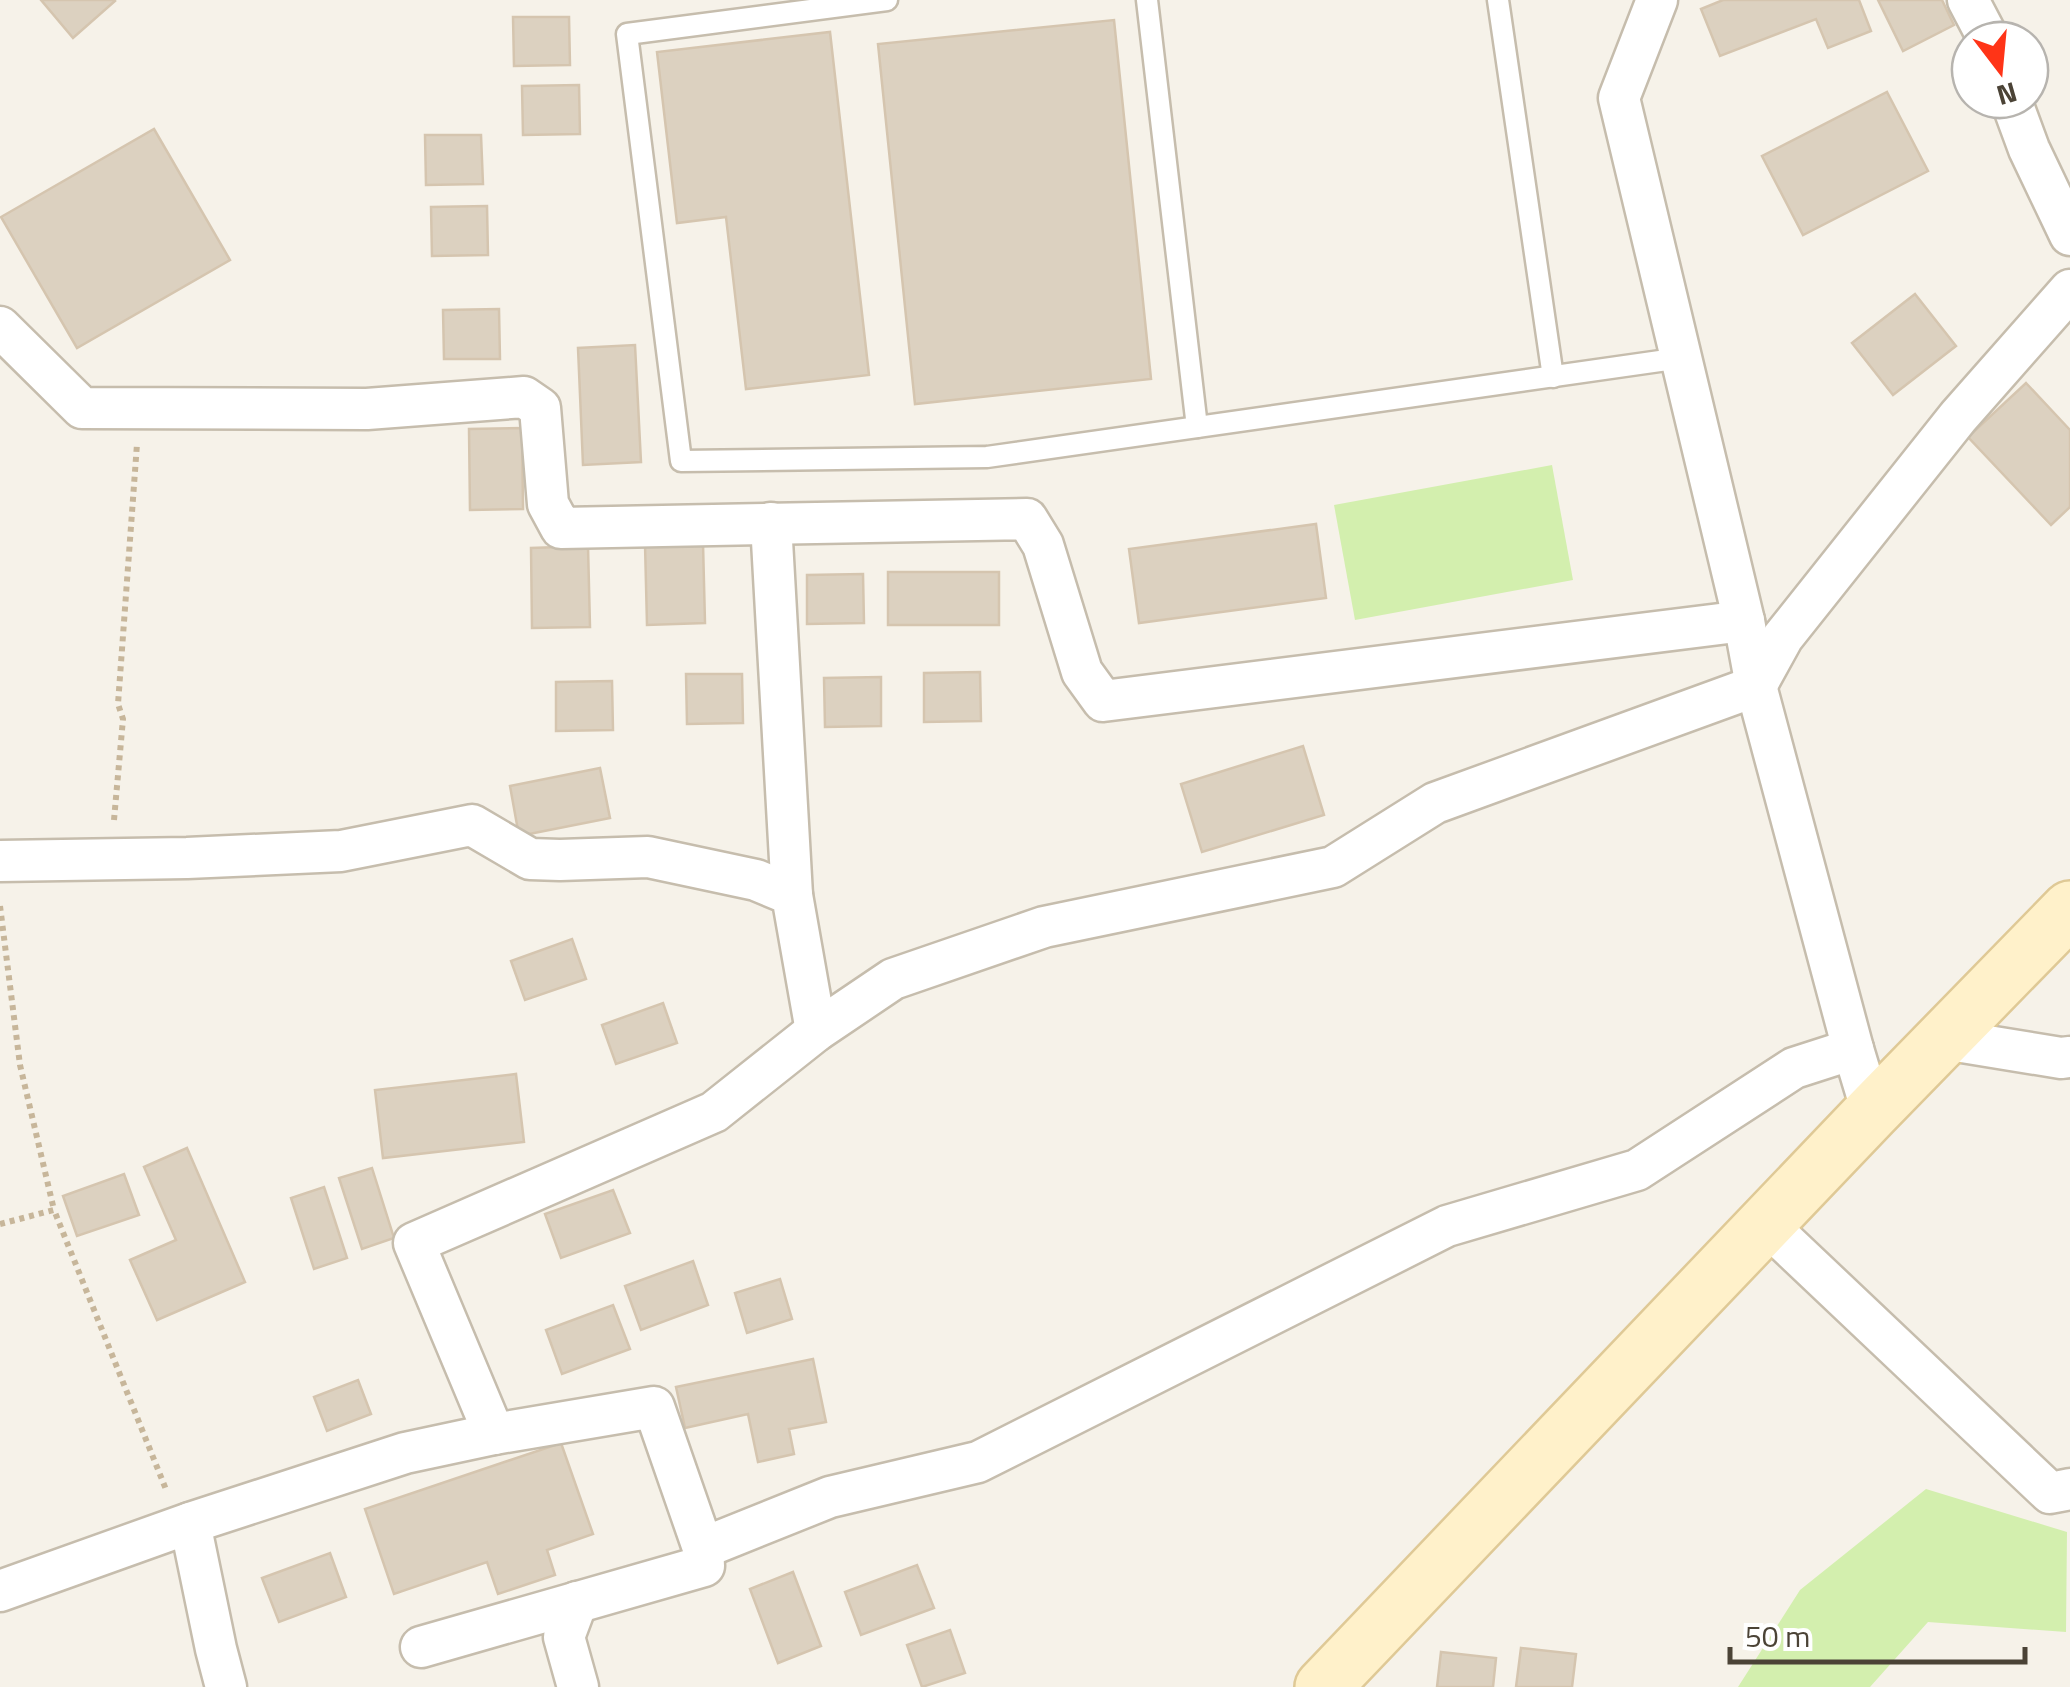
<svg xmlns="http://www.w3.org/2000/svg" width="2070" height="1687" font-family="'Titillium Web',sans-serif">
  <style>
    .green { fill: #d3efae }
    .building { fill: #dcd1c0; stroke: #d5c5af; stroke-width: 2.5 }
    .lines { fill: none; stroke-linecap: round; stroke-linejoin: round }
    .lane-casing { stroke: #c6bdad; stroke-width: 25 }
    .street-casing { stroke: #c6bdad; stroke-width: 45 }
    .secondary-casing { stroke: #dfc996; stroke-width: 60 }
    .path { stroke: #c7b69a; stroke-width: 6; stroke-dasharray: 5 5; stroke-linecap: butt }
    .lane { stroke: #fff; stroke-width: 20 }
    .street { stroke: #fff; stroke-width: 40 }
    .secondary { stroke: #fff1ca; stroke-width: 55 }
  </style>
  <rect width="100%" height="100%" fill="#f6f2e9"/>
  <g class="green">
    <polygon points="1552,465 1573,580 1355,620 1334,505"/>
    <polygon points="1926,1489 2067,1532 2066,1632 1928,1622 1870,1687 1738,1687 1800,1590"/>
  </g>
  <g class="building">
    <polygon points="41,0 114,0 115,1 73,38"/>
    <polygon points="1723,0 1859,0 1871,31 1828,48 1816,19 1720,56 1701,9"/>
    <polygon points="1878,0 1942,0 1954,25 1903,51"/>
    <polygon points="513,17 569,17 570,65 514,66"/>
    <polygon points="1114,20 1151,379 915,404 878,44"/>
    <polygon points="830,32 869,375 746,389 726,217 677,223 657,52"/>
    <polygon points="579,85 580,134 523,135 522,86"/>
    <polygon points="1887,92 1928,171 1803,235 1762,156"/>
    <polygon points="154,129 230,260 77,348 1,217"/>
    <polygon points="425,135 481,135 483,184 426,185"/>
    <polygon points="487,206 488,255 432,256 431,207"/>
    <polygon points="1915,294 1956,346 1893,395 1852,343"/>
    <polygon points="499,309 500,359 444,359 443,310"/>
    <polygon points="635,345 641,462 583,465 578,348"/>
    <polygon points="2026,383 2070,430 2070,507 2051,525 1968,437"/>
    <polygon points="522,428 523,509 470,510 469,429"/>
    <polygon points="1316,524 1326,598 1139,623 1129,549"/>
    <polygon points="703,543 705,623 647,625 645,544"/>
    <polygon points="588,546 590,627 532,628 531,548"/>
    <rect x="888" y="572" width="111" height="53"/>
    <polygon points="863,574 864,623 807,624 807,575"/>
    <polygon points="980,672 981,721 924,722 924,673"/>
    <polygon points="686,674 742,674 743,723 687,724"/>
    <polygon points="881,677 881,726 825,727 824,678"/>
    <polygon points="612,681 613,730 556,731 556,682"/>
    <polygon points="1303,746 1324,815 1202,852 1181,784"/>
    <polygon points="600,768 610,818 519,836 510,786"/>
    <polygon points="572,939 586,979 525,1000 511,961"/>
    <polygon points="663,1003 677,1043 616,1064 602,1025"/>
    <polygon points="516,1074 524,1142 383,1158 375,1090"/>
    <polygon points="187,1148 245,1282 157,1320 130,1260 176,1240 144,1167"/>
    <polygon points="372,1168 394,1238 362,1249 339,1178"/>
    <polygon points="124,1174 139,1215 77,1236 63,1196"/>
    <polygon points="324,1187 347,1258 314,1269 291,1198"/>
    <polygon points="613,1190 630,1233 561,1258 545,1214"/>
    <polygon points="693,1261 708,1305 641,1330 625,1286"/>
    <polygon points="780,1279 792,1319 747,1333 735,1293"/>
    <polygon points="613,1305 630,1349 562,1374 546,1330"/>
    <polygon points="813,1359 826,1422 789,1429 794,1454 758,1462 748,1414 685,1428 676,1387"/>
    <polygon points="358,1380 371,1414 327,1431 314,1397"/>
    <polygon points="561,1443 593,1534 547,1550 555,1575 498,1594 487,1562 394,1594 365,1509"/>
    <polygon points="330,1553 346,1597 279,1622 262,1578"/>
    <polygon points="917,1565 934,1608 861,1635 845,1592"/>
    <polygon points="793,1572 821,1646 778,1663 750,1589"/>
    <polygon points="950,1630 965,1673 922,1687 907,1645"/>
    <polygon points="1521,1648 1576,1654 1572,1687 1516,1687"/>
    <polygon points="1441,1652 1496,1658 1493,1687 1437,1687"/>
  </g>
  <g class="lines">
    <defs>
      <g id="lane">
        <polyline points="887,0 627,34 681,461 987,457 1681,358"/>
        <polyline points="1147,0 1197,427"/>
        <polyline points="1498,0 1553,377"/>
      </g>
      <g id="street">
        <polyline points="1657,0 1619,98 1744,621 1756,686 1853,1049 1872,1112"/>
        <polyline points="1968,0 1989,40"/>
        <polyline points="2011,100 2029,149 2070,235"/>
        <polyline points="0,327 82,408 367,409 524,397 540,408 548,504 561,528 1027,519 1043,545 1082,672 1103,701 1744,621"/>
        <polyline points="771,523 792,895"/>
        <polyline points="0,861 187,858 341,851 472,825 530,859 560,860 648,857 756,880 792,895 816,1031"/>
        <polyline points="1944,1039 2061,1058 2070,1057"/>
        <polyline points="1766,1224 2050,1493 2070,1489"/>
        <polyline points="494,1434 414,1243 714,1112 816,1031 893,979 1044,927 1333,867 1435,803 1756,686 1783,637 1958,417 2070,290"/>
        <polyline points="190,1523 216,1649 226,1687"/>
        <polyline points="0,1591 190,1523 405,1453 494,1434 654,1407 703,1548 830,1497 978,1462 1447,1226 1637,1170 1794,1068 1853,1049"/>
        <polyline points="577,1602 564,1637 578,1687"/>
        <polyline points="421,1647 704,1566 703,1548"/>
      </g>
      <polyline id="secondary" points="1323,1687 1872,1112 2070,909"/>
    </defs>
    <use href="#lane" class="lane-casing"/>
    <use href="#street" class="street-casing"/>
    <use href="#secondary" class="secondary-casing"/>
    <g class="path">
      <polyline points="114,820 123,719 118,704 137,444"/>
      <polyline points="0,906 20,1065 54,1210"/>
      <polyline points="0,1224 54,1210 167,1492"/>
    </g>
    <use href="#lane" class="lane"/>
    <use href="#street" class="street"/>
    <use href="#secondary" class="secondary"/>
  </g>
  <g transform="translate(2000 70) rotate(164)"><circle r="48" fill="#ffffff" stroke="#b7b4af" stroke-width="2.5"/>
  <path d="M0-8L18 38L0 25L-18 38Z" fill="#ff3417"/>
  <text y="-15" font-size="28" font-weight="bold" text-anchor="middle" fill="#4b4336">N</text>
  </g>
  <path d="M1730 1647v15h295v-15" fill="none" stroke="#4b4336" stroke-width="5"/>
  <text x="1745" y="1647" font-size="30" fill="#4b4336" stroke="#ffffff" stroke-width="8" paint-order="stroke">50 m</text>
</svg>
